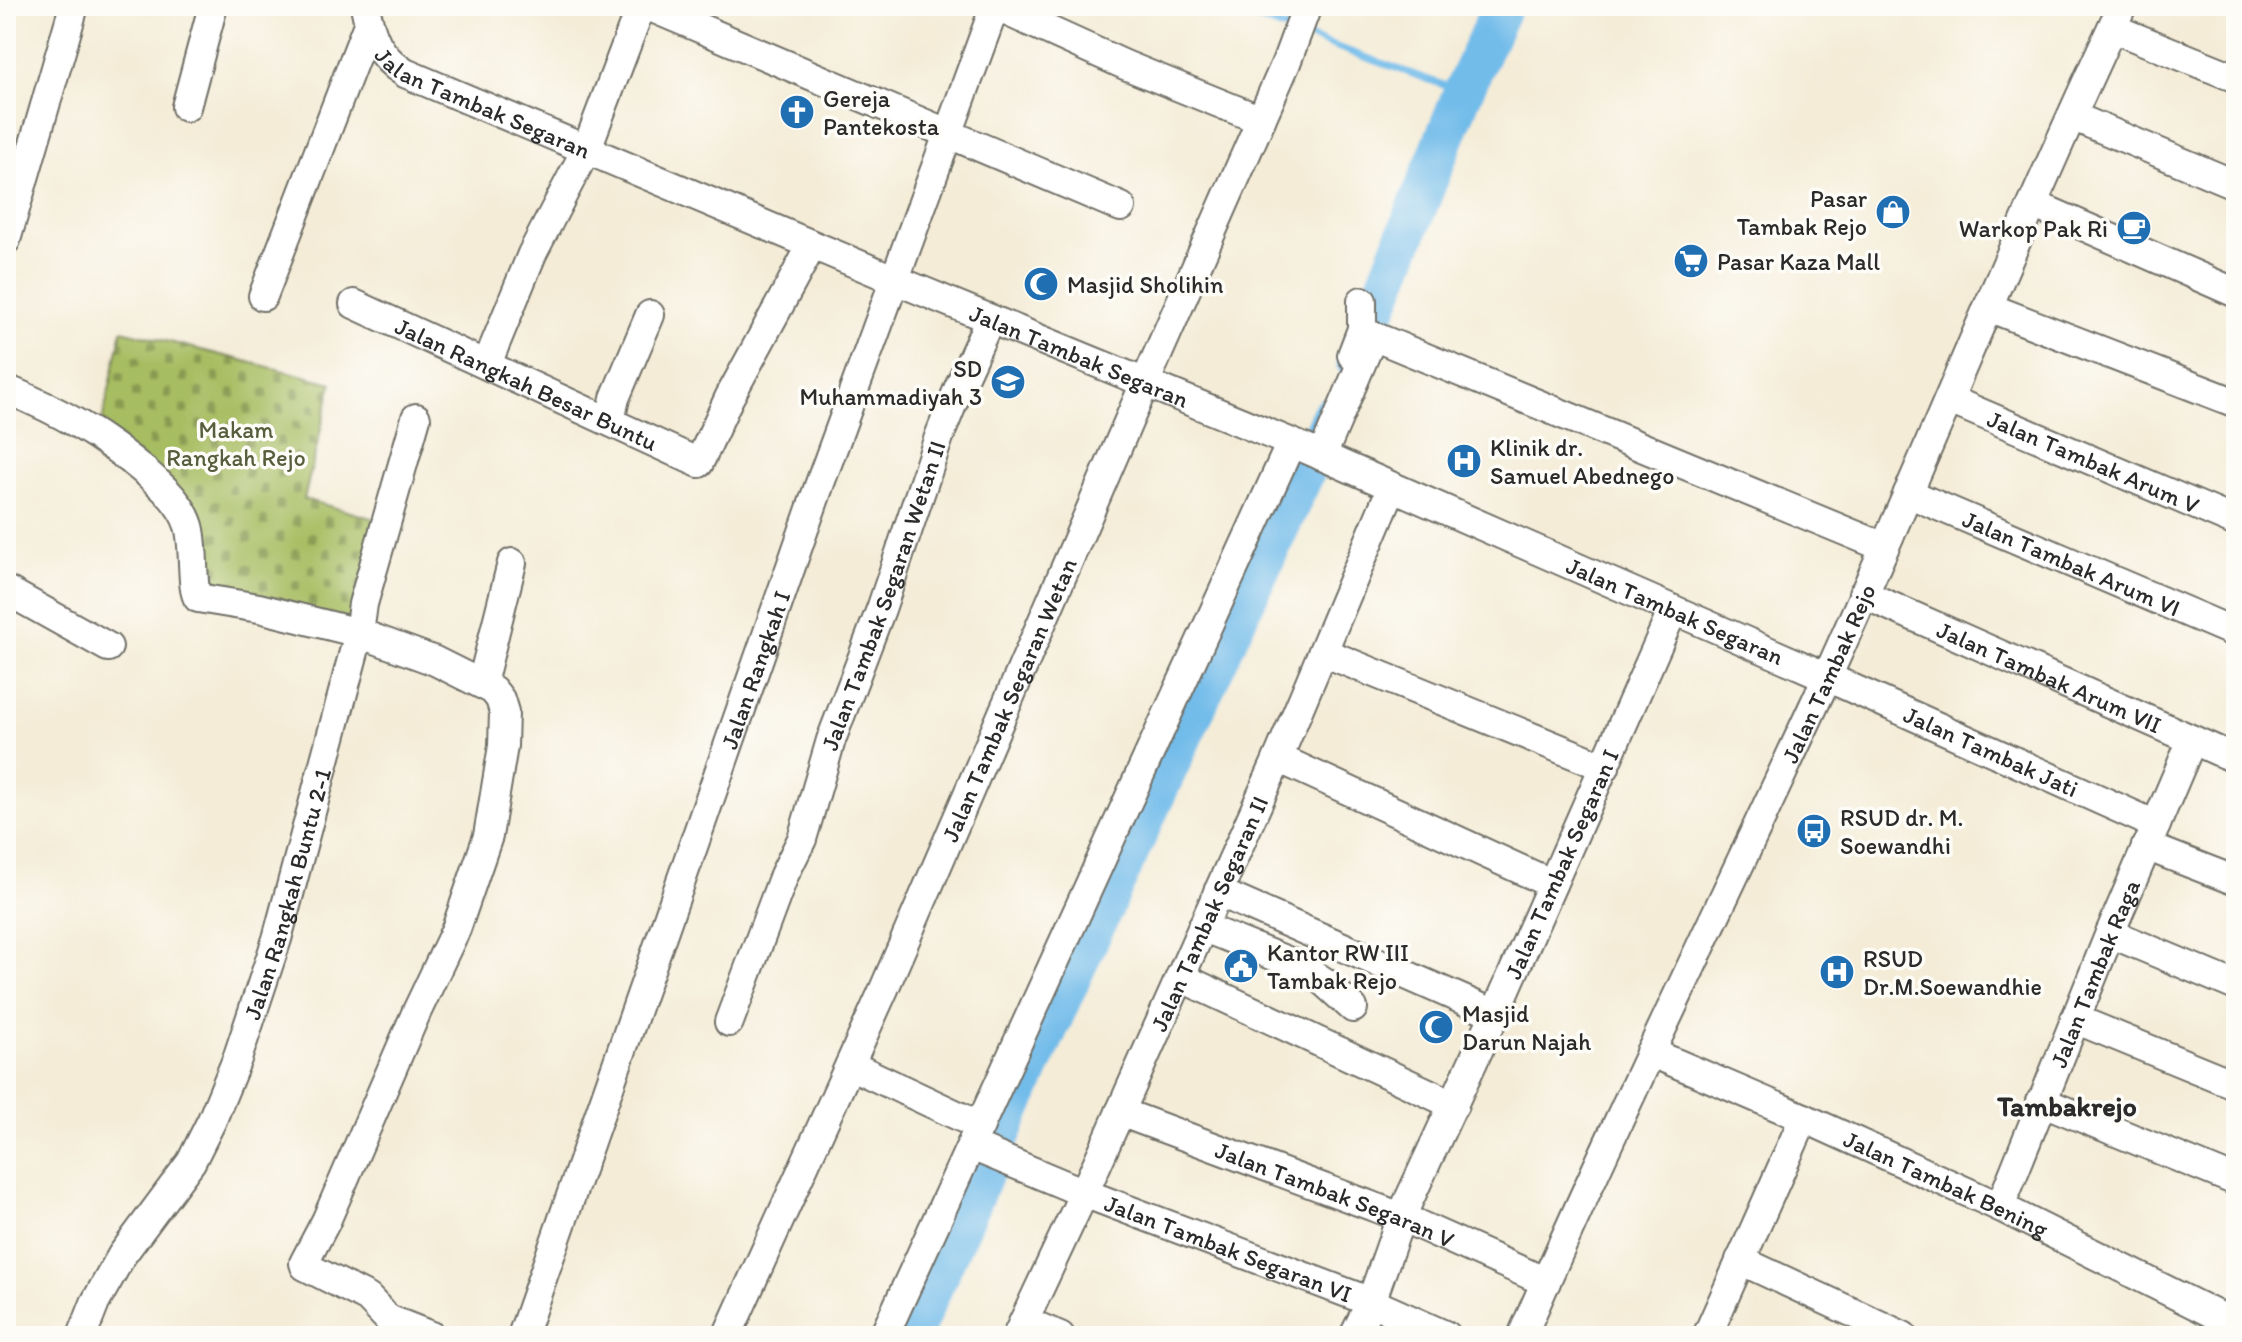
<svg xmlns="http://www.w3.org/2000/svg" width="2242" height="1342" font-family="Itim,sans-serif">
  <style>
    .cemetery { fill: url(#cemetery-stones); stroke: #697446; stroke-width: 2 }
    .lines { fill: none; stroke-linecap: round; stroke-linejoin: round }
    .stream { stroke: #72bcea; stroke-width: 7 }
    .river { stroke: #72bcea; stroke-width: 40 }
    .minor-casing { stroke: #716f67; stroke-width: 32 }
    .minor { stroke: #fff; stroke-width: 28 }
    .labels { text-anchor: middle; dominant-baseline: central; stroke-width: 7; stroke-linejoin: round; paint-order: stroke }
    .street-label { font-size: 24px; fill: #2b2b2b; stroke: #fdfcf7 }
    .poi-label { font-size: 24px; fill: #2b2b2b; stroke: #fdfcf7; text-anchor: start }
    .park-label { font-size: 24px; fill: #565e3e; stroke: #fdfcf7 }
    .quarter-label { font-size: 28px; font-weight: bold; fill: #2b2b2b; stroke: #fdfcf7 }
  </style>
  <defs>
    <pattern id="cemetery-stones" width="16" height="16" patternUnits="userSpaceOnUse" patternTransform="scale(2)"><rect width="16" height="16" fill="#a7bd62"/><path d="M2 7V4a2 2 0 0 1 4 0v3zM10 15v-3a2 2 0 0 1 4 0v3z" fill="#889a51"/></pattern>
  </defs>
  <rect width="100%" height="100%" fill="#fdfcf7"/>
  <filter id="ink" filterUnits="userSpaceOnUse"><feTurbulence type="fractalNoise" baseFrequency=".0125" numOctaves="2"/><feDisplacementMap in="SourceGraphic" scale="16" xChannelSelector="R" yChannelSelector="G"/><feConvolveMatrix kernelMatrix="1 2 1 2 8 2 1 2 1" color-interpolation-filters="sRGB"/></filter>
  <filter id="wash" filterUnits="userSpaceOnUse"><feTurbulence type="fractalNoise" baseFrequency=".006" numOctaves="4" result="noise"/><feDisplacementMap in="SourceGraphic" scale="32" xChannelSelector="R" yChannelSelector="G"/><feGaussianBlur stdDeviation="1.8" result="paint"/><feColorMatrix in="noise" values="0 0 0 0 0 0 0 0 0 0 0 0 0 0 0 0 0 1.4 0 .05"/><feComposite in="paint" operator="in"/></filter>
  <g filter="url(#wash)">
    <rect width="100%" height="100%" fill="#f4ecd7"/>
    <polygon class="cemetery" points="122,330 332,383 304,499 375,519 355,625 201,589 198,542 101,426"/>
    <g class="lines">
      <g class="stream">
        <polyline points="1220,6 1292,31"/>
        <polyline points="1303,35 1463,92"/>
      </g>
      <g class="river">
        <polyline points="1356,361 1463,92 1502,6"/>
        <polyline points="911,1336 1069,982 1331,416"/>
      </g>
    </g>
  </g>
  <g filter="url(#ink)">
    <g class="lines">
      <defs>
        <g id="minor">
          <path id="s1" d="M365,6C371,36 378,56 405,73L893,279L1304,448L1827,677L2156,825"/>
          <polyline points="648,6 1121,207"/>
          <polyline points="995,6 1125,65 1261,120"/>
          <polyline points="2112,28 2236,78"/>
          <polyline points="186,107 213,6"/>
          <polyline points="2072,116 2236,185"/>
          <polyline points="2033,204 2236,293"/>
          <polyline points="6,240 74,6"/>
          <polyline points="263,296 368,24"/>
          <path id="s2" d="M354,304L699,463L729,398L812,245"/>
          <polyline points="1988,307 2236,403"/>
          <polyline points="1352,355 1362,329 1362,301"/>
          <polyline points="487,364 532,254 587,148 641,6"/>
          <path d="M6,389C62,412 102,435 148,474C165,489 182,504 189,526C195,545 191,589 198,598L259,608L359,633L435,661L493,690L500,699L504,712L503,746L488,836L456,929L417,1011L326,1221L304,1263L305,1266L368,1298L388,1319L431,1336"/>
          <path id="s3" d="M1950,400L2236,522"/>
          <polyline points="610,421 615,398 650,315"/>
          <polyline points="1322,456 1373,336 1884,547"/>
          <path id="s4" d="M1908,493L2236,633"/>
          <polyline points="6,590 108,647"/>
          <path id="s5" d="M1863,594L2236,759"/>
          <polyline points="1323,652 1605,767"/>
          <polyline points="482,683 512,563"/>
          <polyline points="1278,758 1552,884"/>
          <polyline points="2146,846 2236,881"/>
          <polyline points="1218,892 1495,1014"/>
          <polyline points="1202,927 1302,967 1323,981 1353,1008"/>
          <polyline points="2110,933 2236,986"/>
          <polyline points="1180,977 1454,1105"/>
          <polyline points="2075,1019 2236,1085"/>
          <path id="s6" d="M729,1022L784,875L802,839L831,740L881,609L939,437L959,387L990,319"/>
          <path id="s7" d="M1650,1052L1804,1118L2000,1207L2236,1325"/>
          <polyline points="850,1065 980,1126"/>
          <polyline points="2041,1101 2236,1181"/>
          <path id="s8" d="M1120,1112L1401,1217L1546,1282"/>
          <path id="s9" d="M972,1146L1084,1193L1371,1302L1447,1336"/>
          <path id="s10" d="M2000,1207L2110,933L2192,740"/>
          <polyline points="1740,1260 1903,1336"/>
          <polyline points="1024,1321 1060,1336"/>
          <path id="s11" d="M82,1336L95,1303L122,1255L191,1162L212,1120L237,1059L277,939L359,633L363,604L416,418"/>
          <path id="s12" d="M522,1336L819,486L995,6"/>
          <path id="s13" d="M727,1336L884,989L1145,383L1286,63L1307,6"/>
          <polyline points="884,1336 1291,443"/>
          <path id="s14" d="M1017,1336L1084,1193L1278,758L1392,487"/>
          <path id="s15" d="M1354,1336L1371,1302L1401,1217L1495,1014L1673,610"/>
          <path id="s16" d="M1522,1336C1618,1114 1726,897 1827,677C1928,455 2018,227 2122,6"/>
          <polyline points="1707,1336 1804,1118"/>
        </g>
      </defs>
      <use href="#minor" class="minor-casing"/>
      <use href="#minor" class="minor"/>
    </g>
  </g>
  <defs>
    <symbol id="church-disc" viewBox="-11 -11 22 22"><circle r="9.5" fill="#1f6fb2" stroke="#fdfcf7"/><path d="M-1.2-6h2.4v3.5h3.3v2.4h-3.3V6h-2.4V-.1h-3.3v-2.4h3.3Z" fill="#fff"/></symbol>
    <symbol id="shop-disc" viewBox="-11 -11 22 22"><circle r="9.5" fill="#1f6fb2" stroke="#fdfcf7"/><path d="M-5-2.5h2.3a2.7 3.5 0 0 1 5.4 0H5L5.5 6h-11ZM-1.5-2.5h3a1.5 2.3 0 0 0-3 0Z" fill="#fff"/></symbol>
    <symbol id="cafe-disc" viewBox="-11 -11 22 22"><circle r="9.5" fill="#1f6fb2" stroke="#fdfcf7"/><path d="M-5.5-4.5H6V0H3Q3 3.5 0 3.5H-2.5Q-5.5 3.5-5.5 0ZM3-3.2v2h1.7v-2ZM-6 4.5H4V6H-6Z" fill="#fff"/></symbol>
    <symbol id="supermarket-disc" viewBox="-11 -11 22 22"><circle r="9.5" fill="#1f6fb2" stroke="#fdfcf7"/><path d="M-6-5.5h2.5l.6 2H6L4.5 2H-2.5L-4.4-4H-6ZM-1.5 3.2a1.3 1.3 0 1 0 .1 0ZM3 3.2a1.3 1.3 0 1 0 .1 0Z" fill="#fff"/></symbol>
    <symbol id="mosque-disc" viewBox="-11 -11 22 22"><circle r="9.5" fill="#1f6fb2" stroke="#fdfcf7"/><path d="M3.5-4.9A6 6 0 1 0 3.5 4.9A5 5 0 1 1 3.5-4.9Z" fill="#fff"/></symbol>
    <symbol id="school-disc" viewBox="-11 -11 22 22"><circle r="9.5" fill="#1f6fb2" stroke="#fdfcf7"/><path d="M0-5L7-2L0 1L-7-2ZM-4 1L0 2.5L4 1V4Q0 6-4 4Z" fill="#fff"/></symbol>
    <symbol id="hospital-disc" viewBox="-11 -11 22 22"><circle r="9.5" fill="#1f6fb2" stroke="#fdfcf7"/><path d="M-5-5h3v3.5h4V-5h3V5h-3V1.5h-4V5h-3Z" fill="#fff"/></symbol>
    <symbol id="bus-disc" viewBox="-11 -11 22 22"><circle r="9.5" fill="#1f6fb2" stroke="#fdfcf7"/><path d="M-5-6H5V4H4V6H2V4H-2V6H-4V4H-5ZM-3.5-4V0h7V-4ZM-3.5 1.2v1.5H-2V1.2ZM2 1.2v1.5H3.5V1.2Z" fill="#fff"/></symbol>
    <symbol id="civic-disc" viewBox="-11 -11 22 22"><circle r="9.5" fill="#1f6fb2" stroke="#fdfcf7"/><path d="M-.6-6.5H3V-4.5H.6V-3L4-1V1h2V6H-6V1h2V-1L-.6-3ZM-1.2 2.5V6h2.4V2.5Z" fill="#fff"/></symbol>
  </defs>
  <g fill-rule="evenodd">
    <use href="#church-disc" x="777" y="92" width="40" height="40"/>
    <use href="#shop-disc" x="1873" y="192" width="40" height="40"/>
    <use href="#cafe-disc" x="2114" y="208" width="40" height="40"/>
    <use href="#supermarket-disc" x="1671" y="241" width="40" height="40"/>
    <use href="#mosque-disc" x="1021" y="264" width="40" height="40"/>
    <use href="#school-disc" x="988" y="362" width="40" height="40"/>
    <use href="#hospital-disc" x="1444" y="441" width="40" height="40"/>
    <use href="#bus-disc" x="1794" y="811" width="40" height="40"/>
    <use href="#civic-disc" x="1221" y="946" width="40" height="40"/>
    <use href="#hospital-disc" x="1817" y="952" width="40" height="40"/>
    <use href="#mosque-disc" x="1416" y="1007" width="40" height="40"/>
  </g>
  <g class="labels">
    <g class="street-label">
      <text stroke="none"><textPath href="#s1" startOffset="164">Jalan Tambak Segaran</textPath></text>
      <text stroke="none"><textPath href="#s1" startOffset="812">Jalan Tambak Segaran</textPath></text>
      <text stroke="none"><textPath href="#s2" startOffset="190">Jalan Rangkah Besar Buntu</textPath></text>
      <text stroke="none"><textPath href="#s3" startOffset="156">Jalan Tambak Arum V</textPath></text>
      <text stroke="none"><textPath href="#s4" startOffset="178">Jalan Tambak Arum VI</textPath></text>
      <text stroke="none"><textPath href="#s6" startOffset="454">Jalan Tambak Segaran Wetan II</textPath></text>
      <text stroke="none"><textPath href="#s1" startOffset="1460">Jalan Tambak Segaran</textPath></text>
      <text stroke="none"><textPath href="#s12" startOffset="706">Jalan Rangkah I</textPath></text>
      <text stroke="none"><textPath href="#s16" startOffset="730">Jalan Tambak Rejo</textPath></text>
      <text stroke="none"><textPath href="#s5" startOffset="204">Jalan Tambak Arum VII</textPath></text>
      <text stroke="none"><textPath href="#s13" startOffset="696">Jalan Tambak Segaran Wetan</textPath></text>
      <text stroke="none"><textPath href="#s1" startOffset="1806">Jalan Tambak Jati</textPath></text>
      <text stroke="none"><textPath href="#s15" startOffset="516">Jalan Tambak Segaran I</textPath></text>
      <text stroke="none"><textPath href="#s11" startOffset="492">Jalan Rangkah Buntu 2-1</textPath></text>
      <text stroke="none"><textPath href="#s14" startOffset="464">Jalan Tambak Segaran II</textPath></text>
      <text stroke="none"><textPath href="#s10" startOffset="252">Jalan Tambak Raga</textPath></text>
      <text stroke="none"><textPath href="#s7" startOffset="324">Jalan Tambak Bening</textPath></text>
      <text stroke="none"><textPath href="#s8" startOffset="230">Jalan Tambak Segaran V</textPath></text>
      <text stroke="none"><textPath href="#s9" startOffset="276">Jalan Tambak Segaran VI</textPath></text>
    </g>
    <g class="poi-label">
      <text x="823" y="98">Gereja<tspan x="823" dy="28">Pantekosta</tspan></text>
      <text x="1867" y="198" text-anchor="end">Pasar<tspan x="1867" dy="28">Tambak Rejo</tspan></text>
      <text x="2108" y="228" text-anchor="end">Warkop Pak Ri</text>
      <text x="1717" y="261">Pasar Kaza Mall</text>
      <text x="1067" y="284">Masjid Sholihin</text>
      <text x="982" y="368" text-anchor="end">SD<tspan x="982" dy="28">Muhammadiyah 3</tspan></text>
      <text x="1490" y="447">Klinik dr.<tspan x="1490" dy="28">Samuel Abednego</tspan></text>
      <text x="1840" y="817">RSUD dr. M.<tspan x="1840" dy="28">Soewandhi</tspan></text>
      <text x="1267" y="952">Kantor RW III<tspan x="1267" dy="28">Tambak Rejo</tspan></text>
      <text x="1863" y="958">RSUD<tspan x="1863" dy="28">Dr.M.Soewandhie</tspan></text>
      <text x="1462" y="1013">Masjid<tspan x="1462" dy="28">Darun Najah</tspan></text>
    </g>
    <g class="park-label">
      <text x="236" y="429">Makam<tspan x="236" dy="28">Rangkah Rejo</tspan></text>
    </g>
    <g class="quarter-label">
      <text x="2067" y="1106">Tambakrejo</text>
    </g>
  </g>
  <rect width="2242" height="1342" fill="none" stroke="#fdfcf7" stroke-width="32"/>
</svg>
